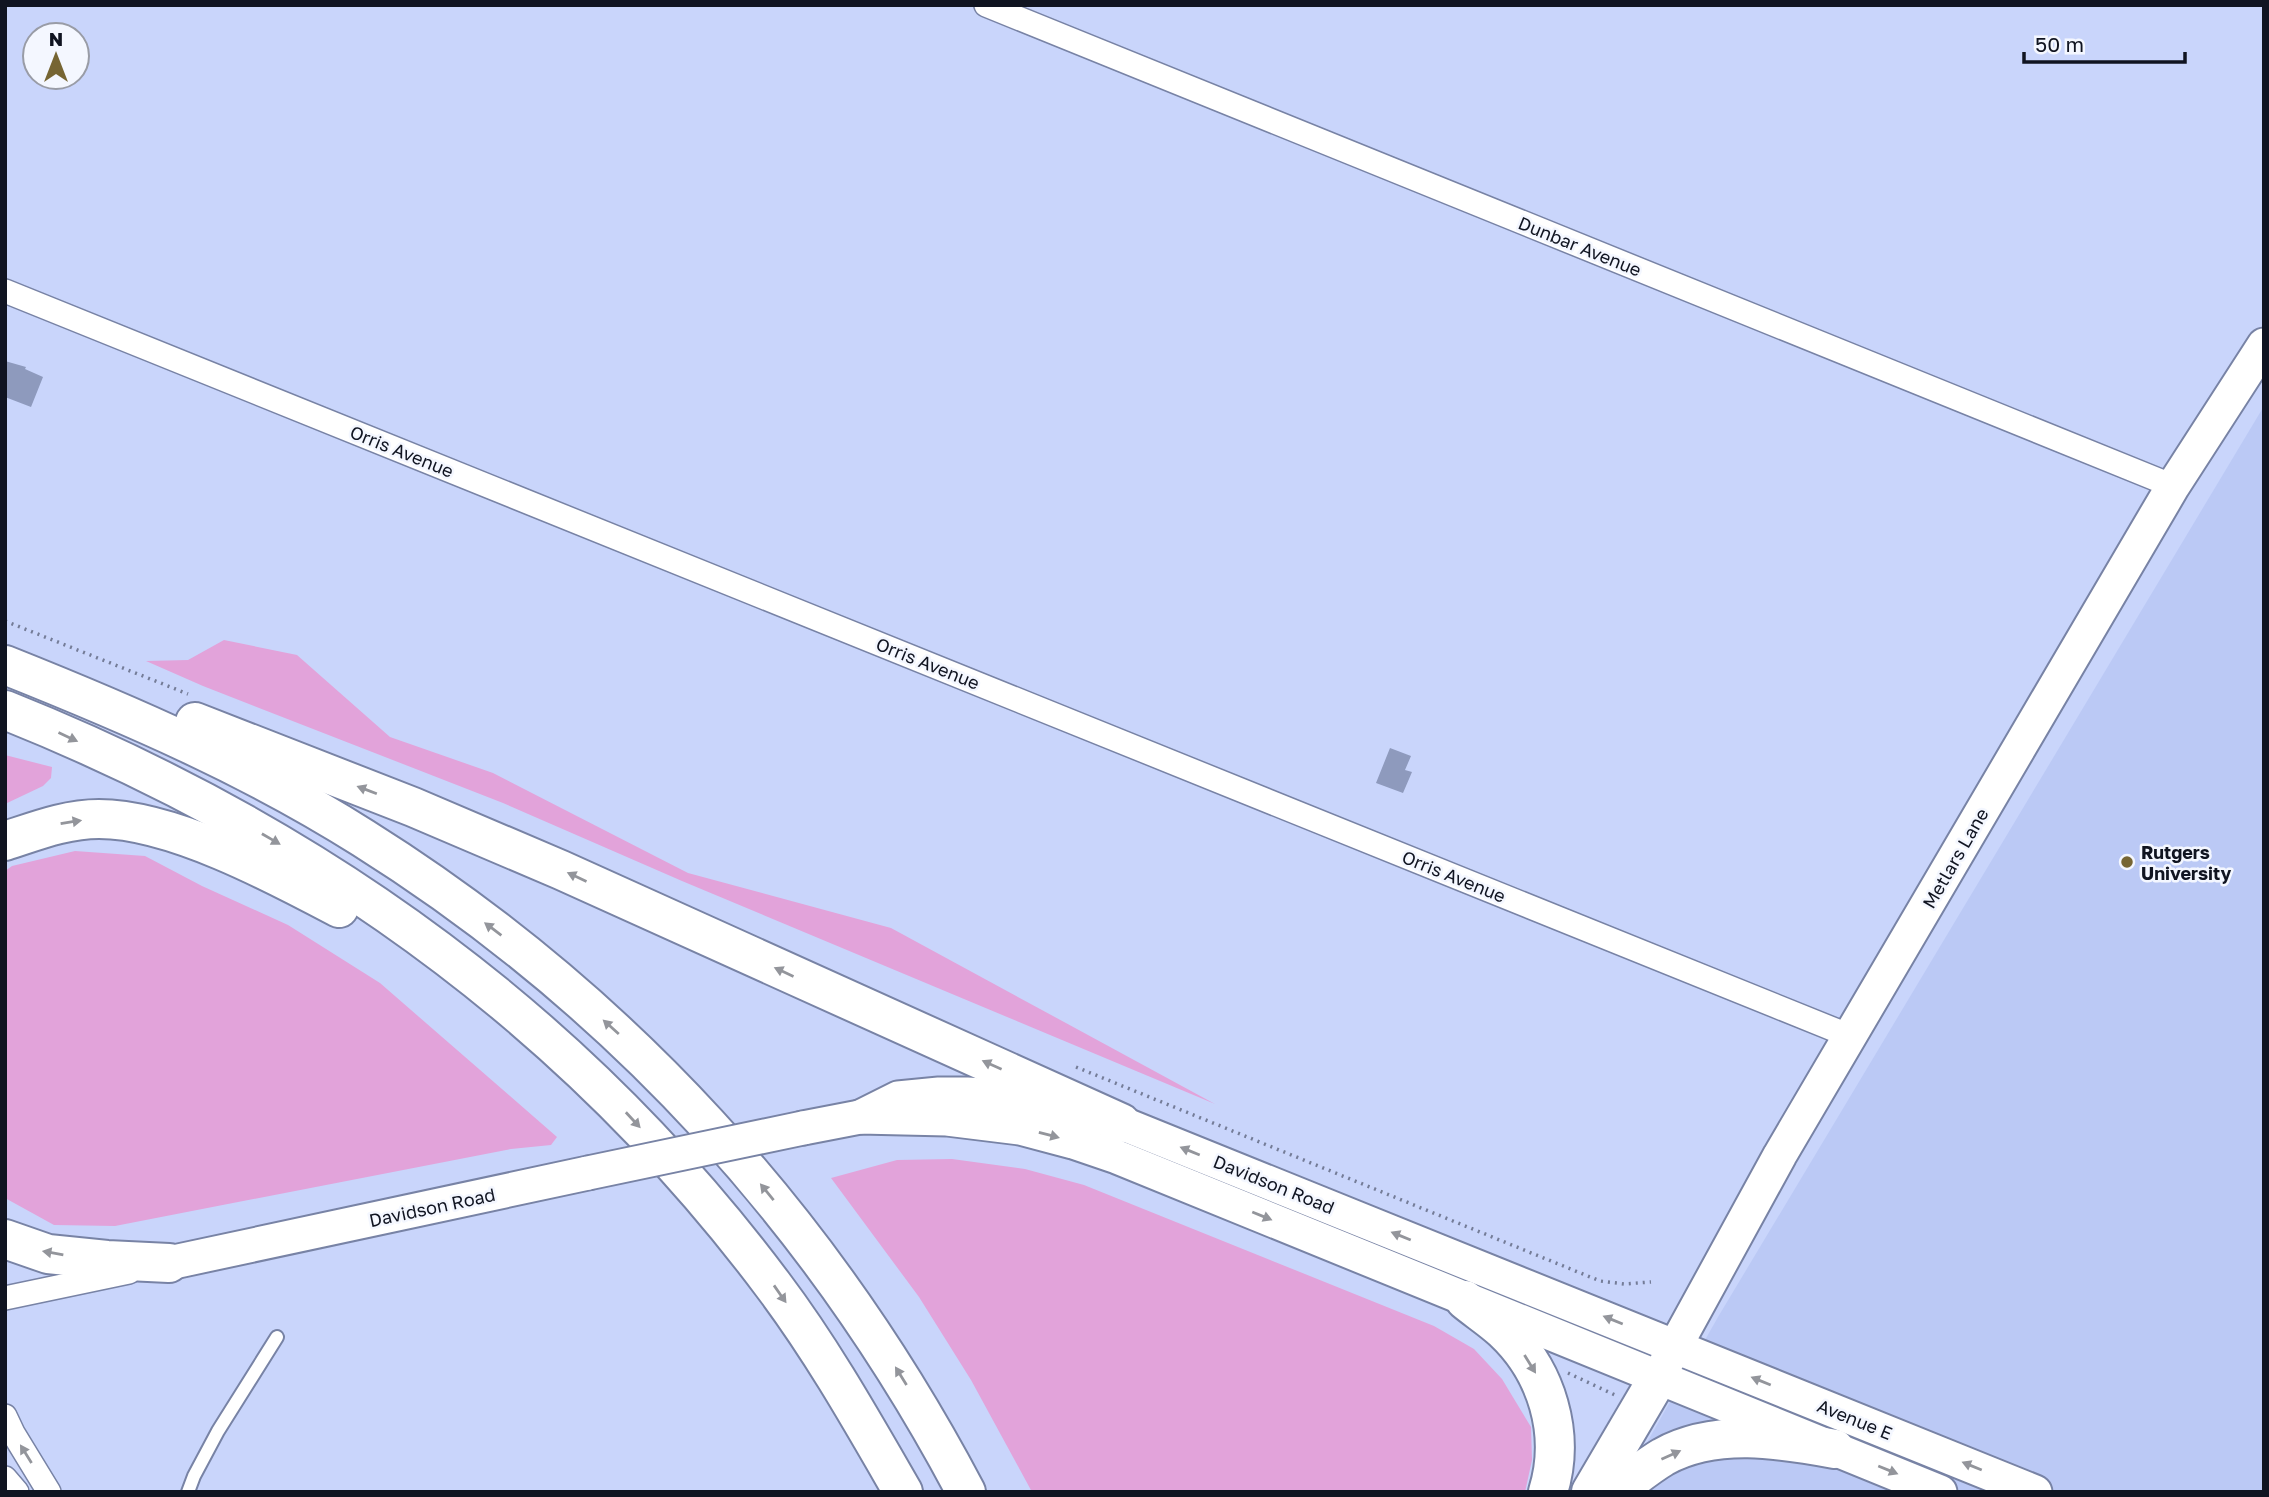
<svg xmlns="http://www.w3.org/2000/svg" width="2269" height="1497" font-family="'Golos Text',sans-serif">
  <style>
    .built { fill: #bbc9f5 }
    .green { fill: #e2a3da }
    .building { fill: #8e9abd }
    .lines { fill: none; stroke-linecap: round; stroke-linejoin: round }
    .lane-casing { stroke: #7883a5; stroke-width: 16 }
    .street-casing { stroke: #7883a5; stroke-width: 26 }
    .secondary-casing { stroke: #7883a5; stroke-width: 37 }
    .highway-casing { stroke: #7883a5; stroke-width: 42 }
    .path { stroke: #747c97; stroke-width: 3.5; stroke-dasharray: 2 5; stroke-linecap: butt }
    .lane { stroke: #fff; stroke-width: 12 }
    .street { stroke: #fff; stroke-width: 23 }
    .secondary { stroke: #fff; stroke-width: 33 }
    .highway { stroke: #fff; stroke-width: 38 }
    .secondary-bridge-casing { stroke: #7883a5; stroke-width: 37; stroke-linecap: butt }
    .secondary-bridge { stroke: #fff; stroke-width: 33 }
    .oneway { fill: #93959b }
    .poi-dot { fill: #766533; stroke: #f4f7ff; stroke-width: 2.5 }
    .labels { text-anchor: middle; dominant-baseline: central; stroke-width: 5; stroke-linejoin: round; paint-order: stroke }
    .street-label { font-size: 18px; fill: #101421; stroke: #f4f7ff }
    .poi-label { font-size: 18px; font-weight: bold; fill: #101421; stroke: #f4f7ff; text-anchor: start }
  </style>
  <rect width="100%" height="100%" fill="#c9d5fb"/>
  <polygon class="built" points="2264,406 2264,1492 1619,1492 1718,1317"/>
  <g class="green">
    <polygon points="224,640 297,655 390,737 493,773 688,873 891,928 1215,1104 682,881 503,803 203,686 146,661 188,660"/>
    <polygon points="5,755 52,767 51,778 43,786 5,804"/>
    <polygon points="75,851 145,856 202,886 288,925 380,983 557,1137 551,1145 511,1149 115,1226 54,1225 5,1198 5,871 12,866"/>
    <polygon points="952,1159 1025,1169 1084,1185 1434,1326 1474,1349 1502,1379 1531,1427 1532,1460 1525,1492 1032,1492 971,1380 919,1297 831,1178 897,1160"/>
  </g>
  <g class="building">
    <polygon points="5,361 26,367 25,369 43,377 31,407 5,397"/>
    <polygon points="1390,748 1411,756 1405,770 1412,772 1403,793 1376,783"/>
  </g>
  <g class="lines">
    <defs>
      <polyline id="lane" points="188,1492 194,1476 218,1431 277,1337"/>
      <g id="street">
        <polyline points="986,5 2173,486"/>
        <polyline points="5,291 1850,1036"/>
        <polyline points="5,1298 129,1272"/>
        <polyline points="5,1416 13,1433 49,1492"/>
        <polyline points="5,1478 17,1492"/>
      </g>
      <g id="secondary">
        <polyline points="860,1117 898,1098 939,1094 967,1094 1026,1098 1121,1123 2035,1492"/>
        <polyline points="803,1128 860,1117 947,1119 1020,1128 1073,1142 1117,1157 1940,1492"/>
        <polyline points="169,1263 588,1173"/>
        <polyline points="1666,1363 1780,1155 2173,486 2264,345"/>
      </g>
      <g id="highway">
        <path d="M5,665C128,714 251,767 363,838C621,1000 824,1223 966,1492"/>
        <path d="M5,710C313,833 574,1019 773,1285C822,1350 862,1421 903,1492"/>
        <polyline points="195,722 413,807 561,870 1121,1123"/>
        <path d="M5,841C36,831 66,819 99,819C172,819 275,874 339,908"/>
        <polyline points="5,1239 48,1254 107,1260 169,1263"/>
        <path d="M1465,1300C1477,1310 1491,1319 1503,1330C1547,1371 1566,1434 1548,1492"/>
        <polyline points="1591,1492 1658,1378"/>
        <path d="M1614,1492C1630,1481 1646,1467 1663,1457C1715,1428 1780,1439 1835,1449"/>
      </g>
    </defs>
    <use href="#lane" class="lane-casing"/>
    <use href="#street" class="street-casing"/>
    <use href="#secondary" class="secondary-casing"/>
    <use href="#highway" class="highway-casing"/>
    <g class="path">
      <polyline points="5,621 188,694"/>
      <polyline points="1076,1067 1600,1281 1624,1284 1651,1282"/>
      <polyline points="1568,1373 1615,1395"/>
    </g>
    <use href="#lane" class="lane"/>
    <use href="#street" class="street"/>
    <use href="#secondary" class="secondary"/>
    <use href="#highway" class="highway"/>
    <defs>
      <polyline id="secondary-bridge" points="588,1173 803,1128"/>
    </defs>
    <use href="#secondary-bridge" class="secondary-bridge-casing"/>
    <use href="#secondary-bridge" class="secondary-bridge"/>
  </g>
  <defs><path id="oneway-solid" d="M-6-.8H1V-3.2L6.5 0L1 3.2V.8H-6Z" transform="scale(1.75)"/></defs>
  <g class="oneway">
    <use href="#oneway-solid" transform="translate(68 737) rotate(25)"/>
    <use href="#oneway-solid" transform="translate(367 790) rotate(-159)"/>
    <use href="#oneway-solid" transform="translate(71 822) rotate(-9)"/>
    <use href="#oneway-solid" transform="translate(271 839) rotate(30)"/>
    <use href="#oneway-solid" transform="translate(577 877) rotate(-155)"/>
    <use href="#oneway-solid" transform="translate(493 929) rotate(-143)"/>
    <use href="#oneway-solid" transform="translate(784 972) rotate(-155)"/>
    <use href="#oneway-solid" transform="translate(611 1027) rotate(-138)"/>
    <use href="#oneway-solid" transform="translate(992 1065) rotate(-156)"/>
    <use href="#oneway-solid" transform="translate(633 1120) rotate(47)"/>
    <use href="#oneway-solid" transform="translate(1049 1135) rotate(15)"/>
    <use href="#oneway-solid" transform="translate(1190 1151) rotate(-158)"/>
    <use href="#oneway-solid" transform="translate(767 1192) rotate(-129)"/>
    <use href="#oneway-solid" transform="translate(1262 1216) rotate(22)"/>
    <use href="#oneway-solid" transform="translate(1401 1236) rotate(-158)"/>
    <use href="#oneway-solid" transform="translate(53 1253) rotate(-170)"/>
    <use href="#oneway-solid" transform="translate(780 1294) rotate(55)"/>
    <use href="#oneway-solid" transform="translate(1613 1320) rotate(-158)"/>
    <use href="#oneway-solid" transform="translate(1530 1364) rotate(58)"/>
    <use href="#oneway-solid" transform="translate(901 1376) rotate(-122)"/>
    <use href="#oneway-solid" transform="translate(1761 1381) rotate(-158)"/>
    <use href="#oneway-solid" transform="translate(26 1454) rotate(-122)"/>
    <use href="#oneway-solid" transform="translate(1671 1455) rotate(-24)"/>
    <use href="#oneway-solid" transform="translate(1972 1466) rotate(-158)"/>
    <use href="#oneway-solid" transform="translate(1888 1470) rotate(22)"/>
  </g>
  <circle class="poi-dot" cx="2127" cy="862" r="7"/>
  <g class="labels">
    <g class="street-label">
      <text transform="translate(1580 246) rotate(22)">Dunbar Avenue</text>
      <text transform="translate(402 451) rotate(22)">Orris Avenue</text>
      <text transform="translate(928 663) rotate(22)">Orris Avenue</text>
      <text transform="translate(1955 858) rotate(-60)">Metlars Lane</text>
      <text transform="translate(1454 876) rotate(22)">Orris Avenue</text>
      <text transform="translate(1274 1184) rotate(22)">Davidson Road</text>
      <text transform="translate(432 1207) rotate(-12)">Davidson Road</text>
      <text transform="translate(1855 1419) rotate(22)">Avenue E</text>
    </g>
    <g class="poi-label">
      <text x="2141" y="852">Rutgers<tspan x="2141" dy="21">University</tspan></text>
    </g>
  </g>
  <rect width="2269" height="1497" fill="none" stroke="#101421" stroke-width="14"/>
  <g transform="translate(56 56)"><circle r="33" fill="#f4f7ff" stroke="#999ca6" stroke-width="2"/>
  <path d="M0-5L12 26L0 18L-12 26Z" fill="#766533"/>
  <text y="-10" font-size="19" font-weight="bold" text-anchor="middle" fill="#101421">N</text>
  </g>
  <path d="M2024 52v10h161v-10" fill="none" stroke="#101421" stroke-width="3.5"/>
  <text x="2035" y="52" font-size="21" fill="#101421" stroke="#f4f7ff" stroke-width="5" paint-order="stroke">50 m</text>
</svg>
